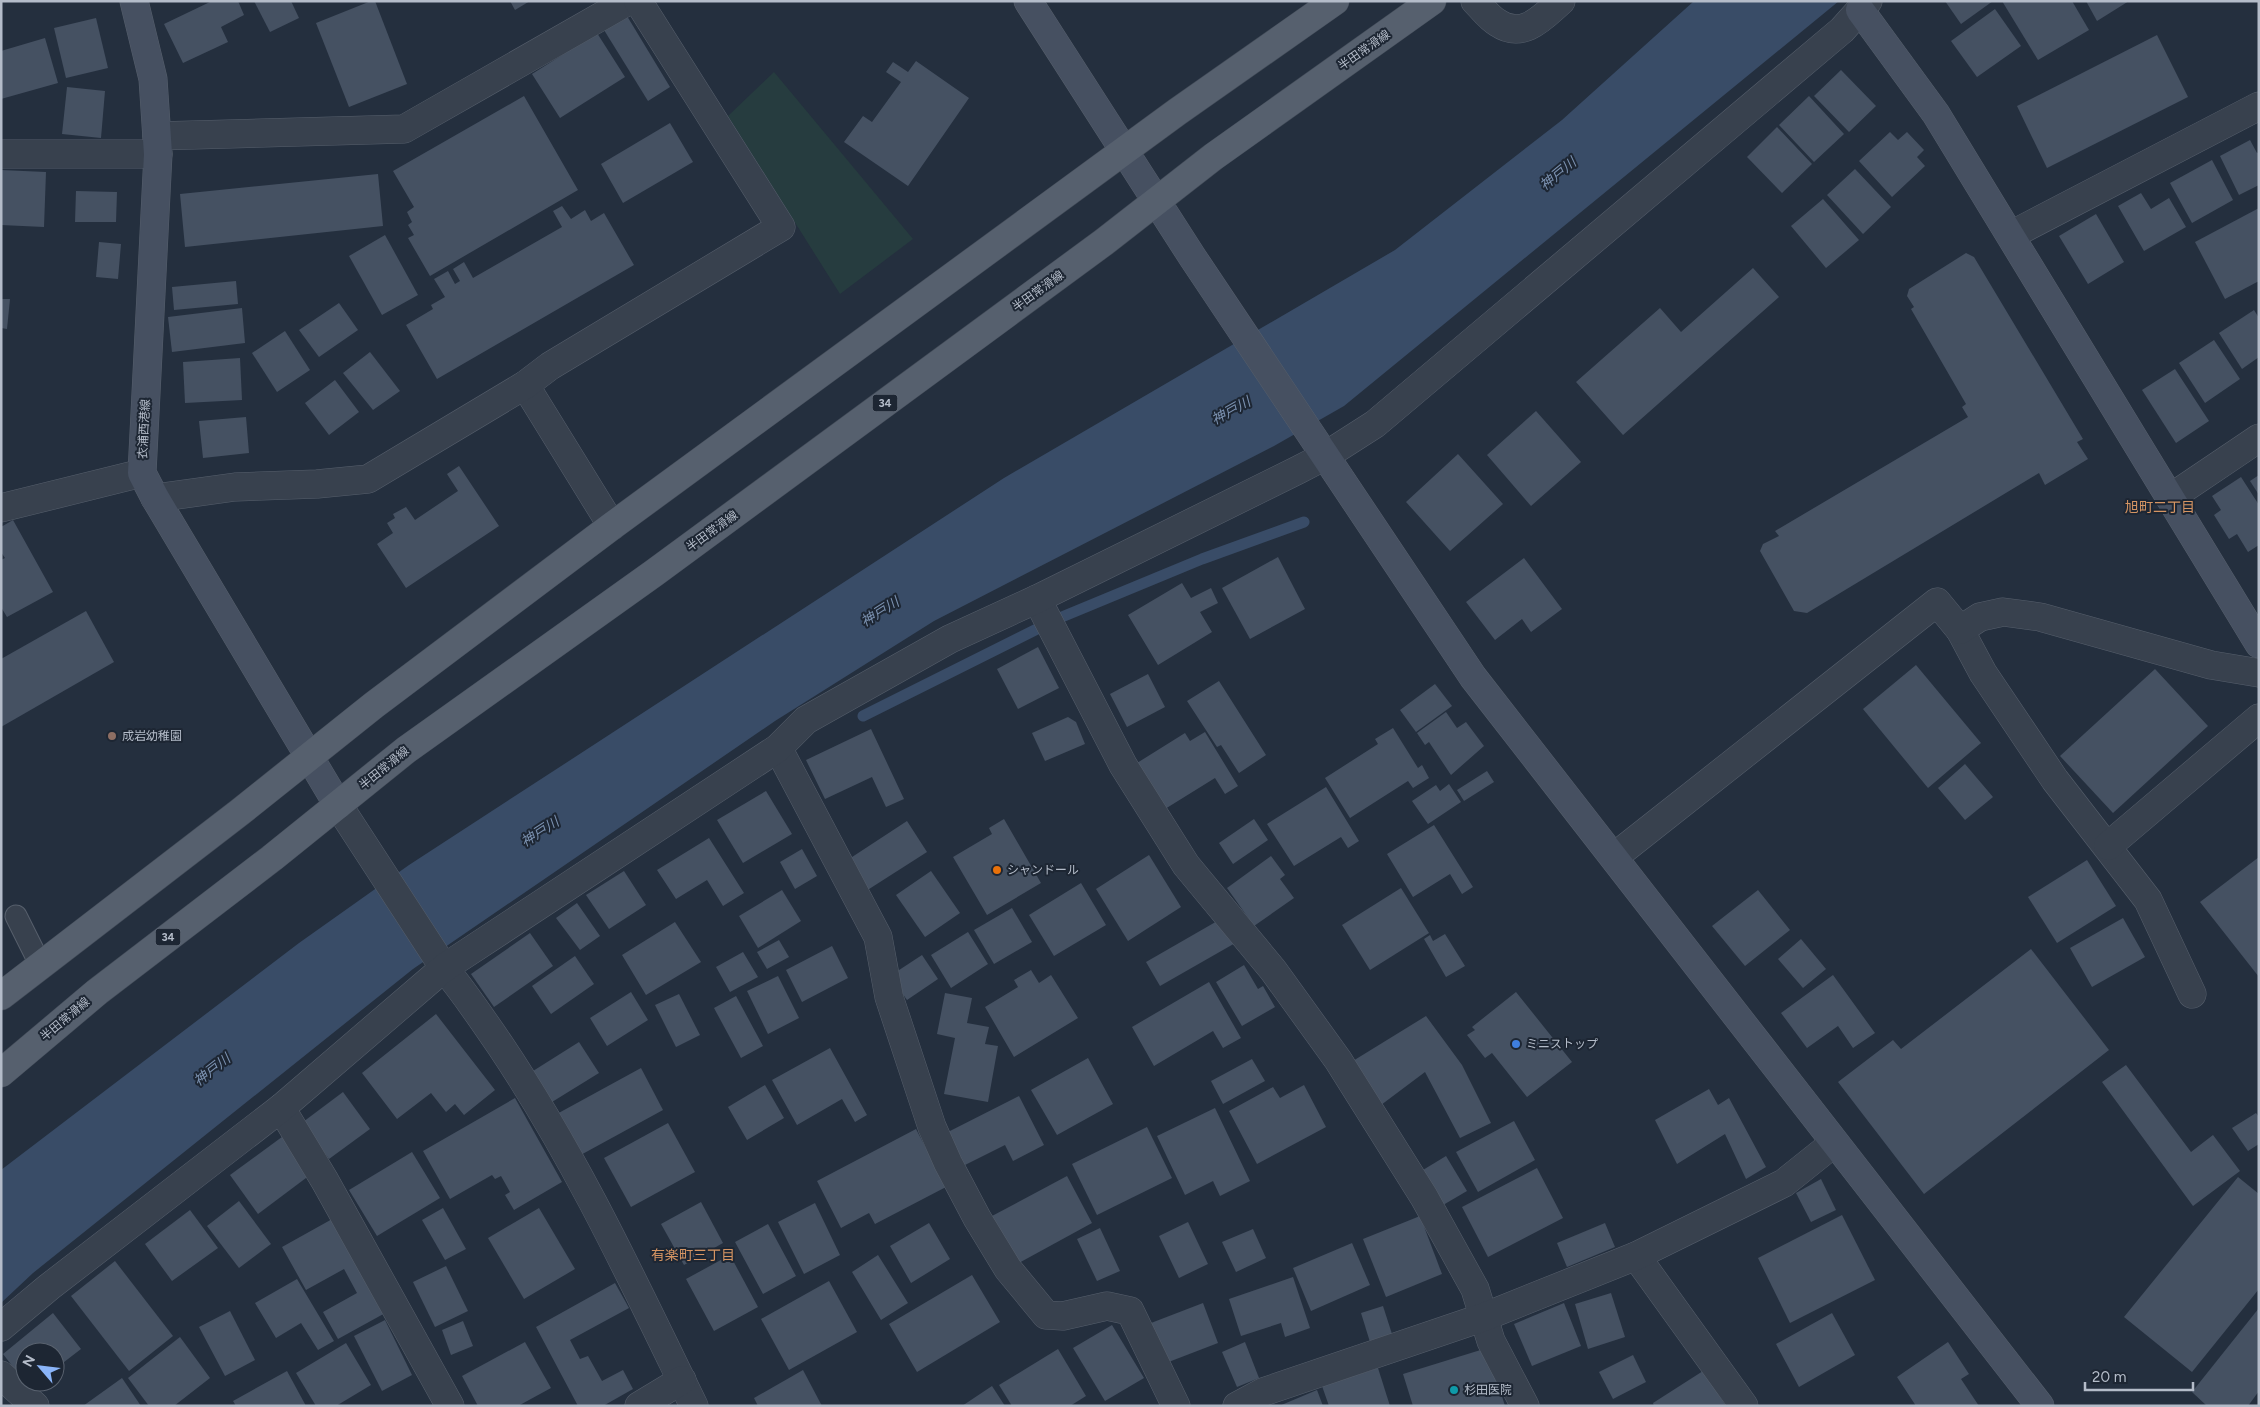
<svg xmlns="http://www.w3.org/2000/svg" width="2260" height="1407" font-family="Figtree,'Noto Sans JP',sans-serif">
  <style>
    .green { fill: #263c3f }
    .water { fill: #394c67 }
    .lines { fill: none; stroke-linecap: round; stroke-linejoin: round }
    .stream { stroke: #394c67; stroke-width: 11 }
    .building { fill: #455162 }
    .lane-casing { stroke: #565f6c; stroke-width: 23 }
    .street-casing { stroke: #565f6c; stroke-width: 29 }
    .secondary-casing { stroke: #565f6c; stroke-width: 29 }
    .primary-casing { stroke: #414a57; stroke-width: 29 }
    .lane { stroke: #38414e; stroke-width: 21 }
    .street { stroke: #38414e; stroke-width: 28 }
    .secondary { stroke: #465061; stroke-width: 28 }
    .primary { stroke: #56606e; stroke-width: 28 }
    .education-dot { fill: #8d6e63; stroke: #1d2633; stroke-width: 2 }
    .food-dot { fill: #e8710a; stroke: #1d2633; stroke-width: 2 }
    .shop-dot { fill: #3f7fe0; stroke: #1d2633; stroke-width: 2 }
    .culture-dot { fill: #0f9aa8; stroke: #1d2633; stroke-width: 2 }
    .labels { text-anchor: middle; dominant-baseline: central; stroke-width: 4; stroke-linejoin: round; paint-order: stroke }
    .shield { fill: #1d2633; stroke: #878f9c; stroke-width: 1 }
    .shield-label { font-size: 11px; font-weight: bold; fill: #b4bcc9 }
    .street-label { font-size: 12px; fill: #b4bcc9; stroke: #1d2633 }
    .poi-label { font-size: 12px; fill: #b4bcc9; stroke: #1d2633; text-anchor: start }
    .water-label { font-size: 14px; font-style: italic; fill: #7c92b1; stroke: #1d2633 }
    .neighbourhood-label { font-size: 14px; fill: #d59563; stroke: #1d2633 }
  </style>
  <rect width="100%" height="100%" fill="#242f3e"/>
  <polygon class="green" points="774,72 913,239 840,294 728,116"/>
  <polygon class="water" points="1694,1 1839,1 1344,406 1274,446 934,621 775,721 413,969 33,1273 1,1303 1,1170 299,943 409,865 1004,478 1395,250 1562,120"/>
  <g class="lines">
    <polyline class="stream" points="863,716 1057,619 1202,559 1304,522"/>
  </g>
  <g class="building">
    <polygon points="212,1 238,1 244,15 221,27 228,42 183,63 164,24"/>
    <polygon points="254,1 291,1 299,18 270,32"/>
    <polygon points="371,1 375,1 407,84 349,107 316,23"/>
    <polygon points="510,1 530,1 515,10"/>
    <polygon points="1945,1 1993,1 1961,24"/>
    <polygon points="2002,1 2072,1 2089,30 2038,60"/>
    <polygon points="2086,1 2129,1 2097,21"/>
    <polygon points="1995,9 2021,46 1977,77 1951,41"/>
    <polygon points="627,16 670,87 648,101 604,30"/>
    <polygon points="96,18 108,68 66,78 54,28"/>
    <polygon points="597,33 625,77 560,118 532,74"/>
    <polygon points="2157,35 2188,97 2047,168 2017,106"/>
    <polygon points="45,38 58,83 1,99 1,51"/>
    <polygon points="916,61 969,98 908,186 844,142 863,116 872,122 901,82 886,72 893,62 908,72"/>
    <polygon points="1841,70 1876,106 1849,132 1814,96"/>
    <polygon points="67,87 105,91 101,138 62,134"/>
    <polygon points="524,96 578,190 430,276 408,238 414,235 408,225 412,222 407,212 414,207 393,171"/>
    <polygon points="1809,96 1844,134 1814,162 1779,125"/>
    <polygon points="670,123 693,162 623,203 601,164"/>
    <polygon points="1777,127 1812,164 1782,193 1747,157"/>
    <polygon points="1890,132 1898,140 1907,132 1924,150 1917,157 1925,166 1892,197 1859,161"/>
    <polygon points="2250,140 2257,153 2259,152 2259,185 2239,195 2220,156"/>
    <polygon points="2212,160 2233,200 2192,223 2170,183"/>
    <polygon points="1855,169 1891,207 1863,234 1827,195"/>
    <polygon points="1,170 46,172 44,227 1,225"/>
    <polygon points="378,174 383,226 185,247 180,194"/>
    <polygon points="76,191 117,192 116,222 75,222"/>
    <polygon points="2141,193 2151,209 2169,198 2186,227 2144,251 2118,206"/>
    <polygon points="1823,199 1859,240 1826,268 1791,226"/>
    <polygon points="562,206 571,219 585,210 591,221 604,213 634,265 437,379 406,325 433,309 431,305 445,297 434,279 448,271 455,284 460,281 453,269 464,262 473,278 562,227 553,211"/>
    <polygon points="2259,208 2259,281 2225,299 2195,242"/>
    <polygon points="2096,214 2124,262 2088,284 2059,236"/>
    <polygon points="385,235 418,295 382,315 349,256"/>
    <polygon points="99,242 121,244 118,279 96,277"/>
    <polygon points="1966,253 1974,257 2083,439 2077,442 2088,459 2045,485 2039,473 1807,613 1794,611 1760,551 1763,544 1779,536 1775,531 1968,417 1962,407 1966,404 1911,309 1914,307 1907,296 1909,289"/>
    <polygon points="1753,268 1779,297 1623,435 1576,382 1660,308 1681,332"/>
    <polygon points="236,281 238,304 174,310 172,287"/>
    <polygon points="1,299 10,299 7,329 1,328"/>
    <polygon points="339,303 358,330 319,357 299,330"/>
    <polygon points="242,308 245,343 172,352 168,317"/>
    <polygon points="2254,310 2259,318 2259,357 2242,369 2219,333"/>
    <polygon points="285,331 310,370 277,392 252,353"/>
    <polygon points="2214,340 2240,379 2205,403 2179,363"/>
    <polygon points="370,352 400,391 373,410 343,373"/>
    <polygon points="240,358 242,400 185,403 183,362"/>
    <polygon points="2175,369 2209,421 2176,443 2142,390"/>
    <polygon points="335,380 359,412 329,435 305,403"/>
    <polygon points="1536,411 1581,462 1531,506 1487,455"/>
    <polygon points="246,417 249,453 203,458 199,421"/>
    <polygon points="1458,454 1503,504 1450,551 1406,502"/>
    <polygon points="459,466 499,526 406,588 377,544 393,533 387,523 395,518 393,514 406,507 415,520 458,491 447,474"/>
    <polygon points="2259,475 2259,495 2250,481"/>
    <polygon points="2241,477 2259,505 2259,545 2248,552 2237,534 2229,539 2214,515 2221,510 2212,496"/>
    <polygon points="13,520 53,592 7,617 1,607 1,560 5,558 1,552 1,527"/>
    <polygon points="1278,557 1305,609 1250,639 1222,588"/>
    <polygon points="1524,558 1562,609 1531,632 1522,619 1495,640 1466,602"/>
    <polygon points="1182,583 1191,598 1211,588 1218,603 1200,612 1212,632 1158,665 1128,615"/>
    <polygon points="86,611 114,662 1,727 1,659"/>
    <polygon points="1038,647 1059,688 1018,709 997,669"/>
    <polygon points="1916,665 1981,743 1928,788 1863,709"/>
    <polygon points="2155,669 2208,726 2113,813 2060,756"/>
    <polygon points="1148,674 1165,707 1127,727 1110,694"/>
    <polygon points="1219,681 1266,755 1239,773 1221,745 1217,747 1187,701"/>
    <polygon points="1435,684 1452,706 1416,732 1400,710"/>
    <polygon points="1446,712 1457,728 1466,722 1484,746 1451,775 1429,742 1425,745 1417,733"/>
    <polygon points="1068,717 1076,722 1085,744 1045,761 1032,733"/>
    <polygon points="1393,728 1418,768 1422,765 1429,778 1413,788 1408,781 1350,818 1325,778 1378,744 1375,739"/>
    <polygon points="871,729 904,799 886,807 872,777 825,799 806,760"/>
    <polygon points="1205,732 1238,786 1225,794 1215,778 1165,809 1137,763 1185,733 1190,741"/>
    <polygon points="1965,764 1993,797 1965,820 1938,788"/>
    <polygon points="1487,771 1494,782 1464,801 1457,790"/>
    <polygon points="1449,784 1461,802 1428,824 1412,801 1436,785 1440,791"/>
    <polygon points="1326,787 1359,841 1348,848 1341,837 1294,866 1267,824"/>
    <polygon points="766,791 792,834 743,863 717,820"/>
    <polygon points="1004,819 1041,883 987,915 953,857 992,834 989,828"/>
    <polygon points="1254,819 1268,840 1233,864 1219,843"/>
    <polygon points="907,821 927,852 866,891 846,861"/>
    <polygon points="1434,825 1473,887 1462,894 1450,874 1413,897 1387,854"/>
    <polygon points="709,838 744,893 723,906 707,880 676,899 657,870"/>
    <polygon points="802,849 817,876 795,889 780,862"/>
    <polygon points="1149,855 1181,907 1128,941 1096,889"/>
    <polygon points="1271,856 1285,875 1280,879 1294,898 1254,926 1227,888"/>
    <polygon points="2259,857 2259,977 2200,902"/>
    <polygon points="2087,860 2116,906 2057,943 2028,897"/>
    <polygon points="624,871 646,905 609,929 586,895"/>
    <polygon points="931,871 960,913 925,937 896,895"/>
    <polygon points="1081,883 1106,925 1054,956 1029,915"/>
    <polygon points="1401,888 1429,933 1370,970 1342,925"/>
    <polygon points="782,890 801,921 758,948 739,916"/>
    <polygon points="1758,890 1790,930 1745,966 1712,926"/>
    <polygon points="577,903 600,936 580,950 556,918"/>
    <polygon points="1012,908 1032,942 994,964 974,930"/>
    <polygon points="2123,918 2145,957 2092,987 2070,948"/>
    <polygon points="1219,920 1237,942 1160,986 1146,962"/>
    <polygon points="675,922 701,962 646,995 622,955"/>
    <polygon points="968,932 988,964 951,988 931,955"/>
    <polygon points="530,933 553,966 494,1007 471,974"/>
    <polygon points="1445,934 1465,966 1446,977 1424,939 1430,935 1433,941"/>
    <polygon points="1801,939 1826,969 1803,988 1778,959"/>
    <polygon points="779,940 789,957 767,969 757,952"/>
    <polygon points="832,946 848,978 802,1002 786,970"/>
    <polygon points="2031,949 2109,1050 1924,1194 1838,1082 1893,1040 1901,1049"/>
    <polygon points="743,952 758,977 730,992 716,967"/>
    <polygon points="922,955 938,979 907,1000 890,976"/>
    <polygon points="575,956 594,984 551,1014 532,986"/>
    <polygon points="1244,965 1258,989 1263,986 1275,1007 1242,1026 1216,982"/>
    <polygon points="1031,970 1039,983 1051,975 1078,1018 1014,1057 985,1007 1018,987 1014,980"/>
    <polygon points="1833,975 1875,1033 1853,1048 1838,1026 1807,1048 1781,1013"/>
    <polygon points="778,976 799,1018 768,1034 747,991"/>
    <polygon points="1209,982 1241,1038 1223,1048 1213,1031 1154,1066 1132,1027"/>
    <polygon points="631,992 648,1020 607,1046 590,1018"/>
    <polygon points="1516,992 1572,1062 1527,1097 1492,1053 1485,1058 1467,1035 1475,1030 1472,1027"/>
    <polygon points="945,993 972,998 967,1023 989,1027 985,1044 998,1046 988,1102 944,1094 955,1038 937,1034"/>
    <polygon points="679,994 700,1035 676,1047 655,1005"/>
    <polygon points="736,996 763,1046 741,1058 714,1008"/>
    <polygon points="436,1014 495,1090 464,1115 455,1104 446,1112 431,1093 397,1119 362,1073"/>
    <polygon points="1426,1016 1462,1065 1491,1123 1460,1138 1425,1072 1377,1108 1348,1064"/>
    <polygon points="579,1042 599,1073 552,1102 533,1071"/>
    <polygon points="830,1048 867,1115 855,1122 842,1099 797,1125 772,1080"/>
    <polygon points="1088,1058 1113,1104 1057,1135 1031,1090"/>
    <polygon points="1252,1059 1265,1081 1223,1104 1211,1081"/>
    <polygon points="2126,1065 2191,1152 2213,1135 2240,1171 2193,1206 2102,1082"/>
    <polygon points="641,1068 663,1110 577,1157 555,1115"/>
    <polygon points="765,1085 784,1118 747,1140 728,1107"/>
    <polygon points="1304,1085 1326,1127 1257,1164 1229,1111 1273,1087 1280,1098"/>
    <polygon points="1709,1089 1718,1105 1729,1098 1766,1167 1746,1179 1725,1134 1677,1164 1655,1120"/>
    <polygon points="343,1092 370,1129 329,1159 303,1122"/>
    <polygon points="1019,1096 1044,1145 1013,1161 1005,1145 963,1166 946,1133"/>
    <polygon points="515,1098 562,1182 514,1210 505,1195 510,1192 501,1176 495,1179 492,1175 450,1199 423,1151"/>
    <polygon points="1215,1108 1250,1181 1220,1196 1213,1181 1185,1195 1157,1136"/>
    <polygon points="2256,1113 2259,1117 2259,1144 2248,1151 2232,1128"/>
    <polygon points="1514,1121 1535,1160 1478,1192 1456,1152"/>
    <polygon points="668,1123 695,1172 631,1207 604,1158"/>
    <polygon points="1147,1127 1172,1178 1097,1215 1072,1164"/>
    <polygon points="916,1129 946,1187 875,1224 869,1213 841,1228 817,1181"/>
    <polygon points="286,1134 314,1172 258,1214 230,1175"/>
    <polygon points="412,1152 440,1198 377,1236 349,1190"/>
    <polygon points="1446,1156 1467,1191 1438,1208 1418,1173"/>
    <polygon points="1537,1168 1563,1218 1488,1257 1462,1207"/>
    <polygon points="1067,1176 1092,1223 1017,1264 992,1216"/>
    <polygon points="2238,1177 2259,1194 2259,1289 2192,1372 2124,1317"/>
    <polygon points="1821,1179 1836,1210 1811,1222 1796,1193"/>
    <polygon points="239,1201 271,1244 239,1268 207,1226"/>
    <polygon points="701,1202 723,1243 684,1265 661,1224"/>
    <polygon points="815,1203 840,1255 804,1274 778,1222"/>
    <polygon points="443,1208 466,1249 445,1260 422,1220"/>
    <polygon points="539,1208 575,1269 524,1299 488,1238"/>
    <polygon points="190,1210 218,1248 172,1281 145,1244"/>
    <polygon points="1842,1215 1875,1280 1790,1323 1758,1258"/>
    <polygon points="1420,1216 1442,1274 1386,1297 1363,1239"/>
    <polygon points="334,1218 387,1312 338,1339 323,1312 357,1293 344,1269 306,1290 282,1247"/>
    <polygon points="1188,1222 1208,1264 1179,1278 1159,1236"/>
    <polygon points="929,1223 950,1259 911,1283 890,1246"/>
    <polygon points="1605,1223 1615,1247 1567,1267 1557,1243"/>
    <polygon points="768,1224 796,1276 763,1294 735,1242"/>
    <polygon points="1100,1228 1120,1271 1097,1281 1077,1239"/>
    <polygon points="1253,1229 1266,1258 1236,1272 1222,1242"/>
    <polygon points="1352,1243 1370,1285 1311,1311 1293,1268"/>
    <polygon points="730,1255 758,1307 714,1331 686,1279"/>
    <polygon points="878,1255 908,1303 881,1320 852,1272"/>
    <polygon points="115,1261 173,1336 129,1371 71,1296"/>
    <polygon points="446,1266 468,1311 435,1327 413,1282"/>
    <polygon points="972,1275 1000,1322 917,1372 889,1324"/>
    <polygon points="1293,1277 1310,1328 1285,1337 1281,1323 1241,1336 1229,1299"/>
    <polygon points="297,1279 334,1341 318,1350 301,1323 276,1338 255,1303"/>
    <polygon points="829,1281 857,1332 789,1370 761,1319"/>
    <polygon points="615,1283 629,1308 570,1340 580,1359 588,1356 602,1381 623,1370 633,1389 603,1406 578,1406 536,1327"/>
    <polygon points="1611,1293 1625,1337 1588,1349 1575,1304"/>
    <polygon points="1203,1303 1218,1343 1166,1363 1151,1323"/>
    <polygon points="1564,1303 1581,1346 1532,1366 1514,1324"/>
    <polygon points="1383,1306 1392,1334 1370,1342 1361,1313"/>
    <polygon points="2259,1308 2259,1391 2248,1406 2207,1406 2192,1392"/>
    <polygon points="230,1311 255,1360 225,1376 199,1327"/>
    <polygon points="53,1313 81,1349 55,1369 55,1352 25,1352 25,1382 39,1382 30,1389 3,1354"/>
    <polygon points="1832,1313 1855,1355 1799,1387 1776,1344"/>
    <polygon points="385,1320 412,1375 382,1391 354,1336"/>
    <polygon points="463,1321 473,1346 451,1355 442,1330"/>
    <polygon points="1112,1325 1144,1378 1105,1401 1073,1348"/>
    <polygon points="180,1337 210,1378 174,1406 149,1406 128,1378"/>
    <polygon points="525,1342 551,1388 518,1406 478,1406 462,1376"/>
    <polygon points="1245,1342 1259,1378 1237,1387 1222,1352"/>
    <polygon points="1948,1342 1969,1374 1961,1379 1979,1406 1916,1406 1897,1377"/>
    <polygon points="346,1343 371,1385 336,1406 316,1406 296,1373"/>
    <polygon points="1487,1348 1505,1406 1413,1406 1403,1374"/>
    <polygon points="1058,1349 1086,1396 1070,1406 1012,1406 999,1385"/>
    <polygon points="1633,1355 1646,1382 1613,1399 1599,1372"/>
    <polygon points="1378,1368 1390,1406 1329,1406 1322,1386"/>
    <polygon points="803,1370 822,1406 758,1406 754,1398"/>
    <polygon points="287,1371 306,1406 236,1406 233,1401"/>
    <polygon points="1703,1371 1726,1406 1654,1406 1653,1403"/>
    <polygon points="122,1378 141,1406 83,1406"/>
    <polygon points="992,1386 1005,1406 962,1406"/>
    <polygon points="1317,1390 1323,1406 1279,1406"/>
  </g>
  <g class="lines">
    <defs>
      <polyline id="lane" points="16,916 41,966"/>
      <g id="street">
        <path d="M1475,1C1482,8 1489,18 1498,23C1523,40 1543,17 1561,1"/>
        <polyline points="157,136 404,129 628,1"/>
        <polyline points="1,154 158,154"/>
        <polyline points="2011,235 2259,106"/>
        <polyline points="525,385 612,526"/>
        <polyline points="155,498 235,487 317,484 368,479 525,385 550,366 781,227 638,1"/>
        <polyline points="2170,498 2259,438"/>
        <polyline points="1,508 142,473"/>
        <polyline points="1037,599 1123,765 1186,865 1273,970 1338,1060 1424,1197 1475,1289 1491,1341 1525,1406"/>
        <polyline points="1960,630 1983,673 2055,780 2148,900 2192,994"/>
        <polyline points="778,748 878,937 889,997 932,1127 948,1163 977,1218 1008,1269 1046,1315 1063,1316 1107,1306 1130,1311 1176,1406"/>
        <path d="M338,805L444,968C465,993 482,1019 500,1045C576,1158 634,1283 694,1406"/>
        <polyline points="2108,846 2259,718"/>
        <polyline points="1614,857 1937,602 1960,630 1980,617 2003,612 2040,617 2211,665 2259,673"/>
        <polyline points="281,1108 325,1181 450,1406"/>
        <polyline points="1636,1256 1744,1406"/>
        <polyline points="1,1327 49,1287 281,1108 444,968 778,748 806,720 950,639 1037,599 1298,470 1325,456 1375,424 1842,30 1868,1"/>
        <polyline points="1,1375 35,1406"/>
        <polyline points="639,1406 682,1380"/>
        <polyline points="1237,1406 1263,1392 1484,1317 1636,1256 1784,1183 1834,1143"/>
      </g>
      <g id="secondary">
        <polyline points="134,1 153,79 158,154 142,473 155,498 338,805"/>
        <polyline points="1028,1 1193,258 1473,677 2040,1406"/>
        <polyline points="1860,10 1936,114 2259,644"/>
      </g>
      <g id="primary">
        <polyline points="1,996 240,812 374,705 612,526 1177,112 1335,1"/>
        <polyline points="1,1073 97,992 272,858 406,750 654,573 1104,242 1213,157 1432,1"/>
      </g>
    </defs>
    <use href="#lane" class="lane-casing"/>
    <use href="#street" class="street-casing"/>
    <use href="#secondary" class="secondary-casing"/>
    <use href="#primary" class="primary-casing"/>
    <use href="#lane" class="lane"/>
    <use href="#street" class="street"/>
    <use href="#secondary" class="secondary"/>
    <use href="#primary" class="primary"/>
  </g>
  <circle class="education-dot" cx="112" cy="736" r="5"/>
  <circle class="food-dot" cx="997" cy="870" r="5"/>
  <circle class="shop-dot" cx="1516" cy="1044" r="5"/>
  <circle class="culture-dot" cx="1454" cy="1390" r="5"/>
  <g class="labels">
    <g class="shield">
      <rect x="872.5" y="394.5" width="25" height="17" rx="4"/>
      <rect x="155.5" y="928.5" width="25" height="17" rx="4"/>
    </g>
    <g class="shield-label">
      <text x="885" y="403">34</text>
      <text x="168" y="937">34</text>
    </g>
    <g class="street-label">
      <text transform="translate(1364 50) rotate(-35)">半田常滑線</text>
      <text transform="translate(1038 291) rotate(-36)">半田常滑線</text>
      <text transform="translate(144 429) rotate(-87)">衣浦西港線</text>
      <text transform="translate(712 531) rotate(-36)">半田常滑線</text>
      <text transform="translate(384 768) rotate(-39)">半田常滑線</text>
      <text transform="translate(65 1019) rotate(-40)">半田常滑線</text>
    </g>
    <g class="poi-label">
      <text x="122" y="736">成岩幼稚園</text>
      <text x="1007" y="870">シャンドール</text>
      <text x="1526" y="1044">ミニストップ</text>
      <text x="1464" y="1390">杉田医院</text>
    </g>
    <g class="water-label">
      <text transform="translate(1558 174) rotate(-39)">神戸川</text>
      <text transform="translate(1231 411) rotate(-29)">神戸川</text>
      <text transform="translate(880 612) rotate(-32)">神戸川</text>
      <text transform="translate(540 832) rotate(-33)">神戸川</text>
      <text transform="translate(212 1070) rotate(-38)">神戸川</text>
    </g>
    <g class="neighbourhood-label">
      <text x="2160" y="507">旭町二丁目</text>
      <text x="693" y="1255">有楽町三丁目</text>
    </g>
  </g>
  <rect width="2260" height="1407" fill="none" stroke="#b4bcc9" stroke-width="5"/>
  <g transform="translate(40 1367) rotate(298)"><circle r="24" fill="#1d2633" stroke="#59626f"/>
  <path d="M0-4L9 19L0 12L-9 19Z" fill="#8ab4f8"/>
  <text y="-8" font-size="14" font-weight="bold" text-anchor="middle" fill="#b4bcc9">N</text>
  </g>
  <path d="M2085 1382v8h108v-8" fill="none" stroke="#b4bcc9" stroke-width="2.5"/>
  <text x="2092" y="1382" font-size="15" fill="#b4bcc9" stroke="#1d2633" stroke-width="4" paint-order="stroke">20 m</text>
</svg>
